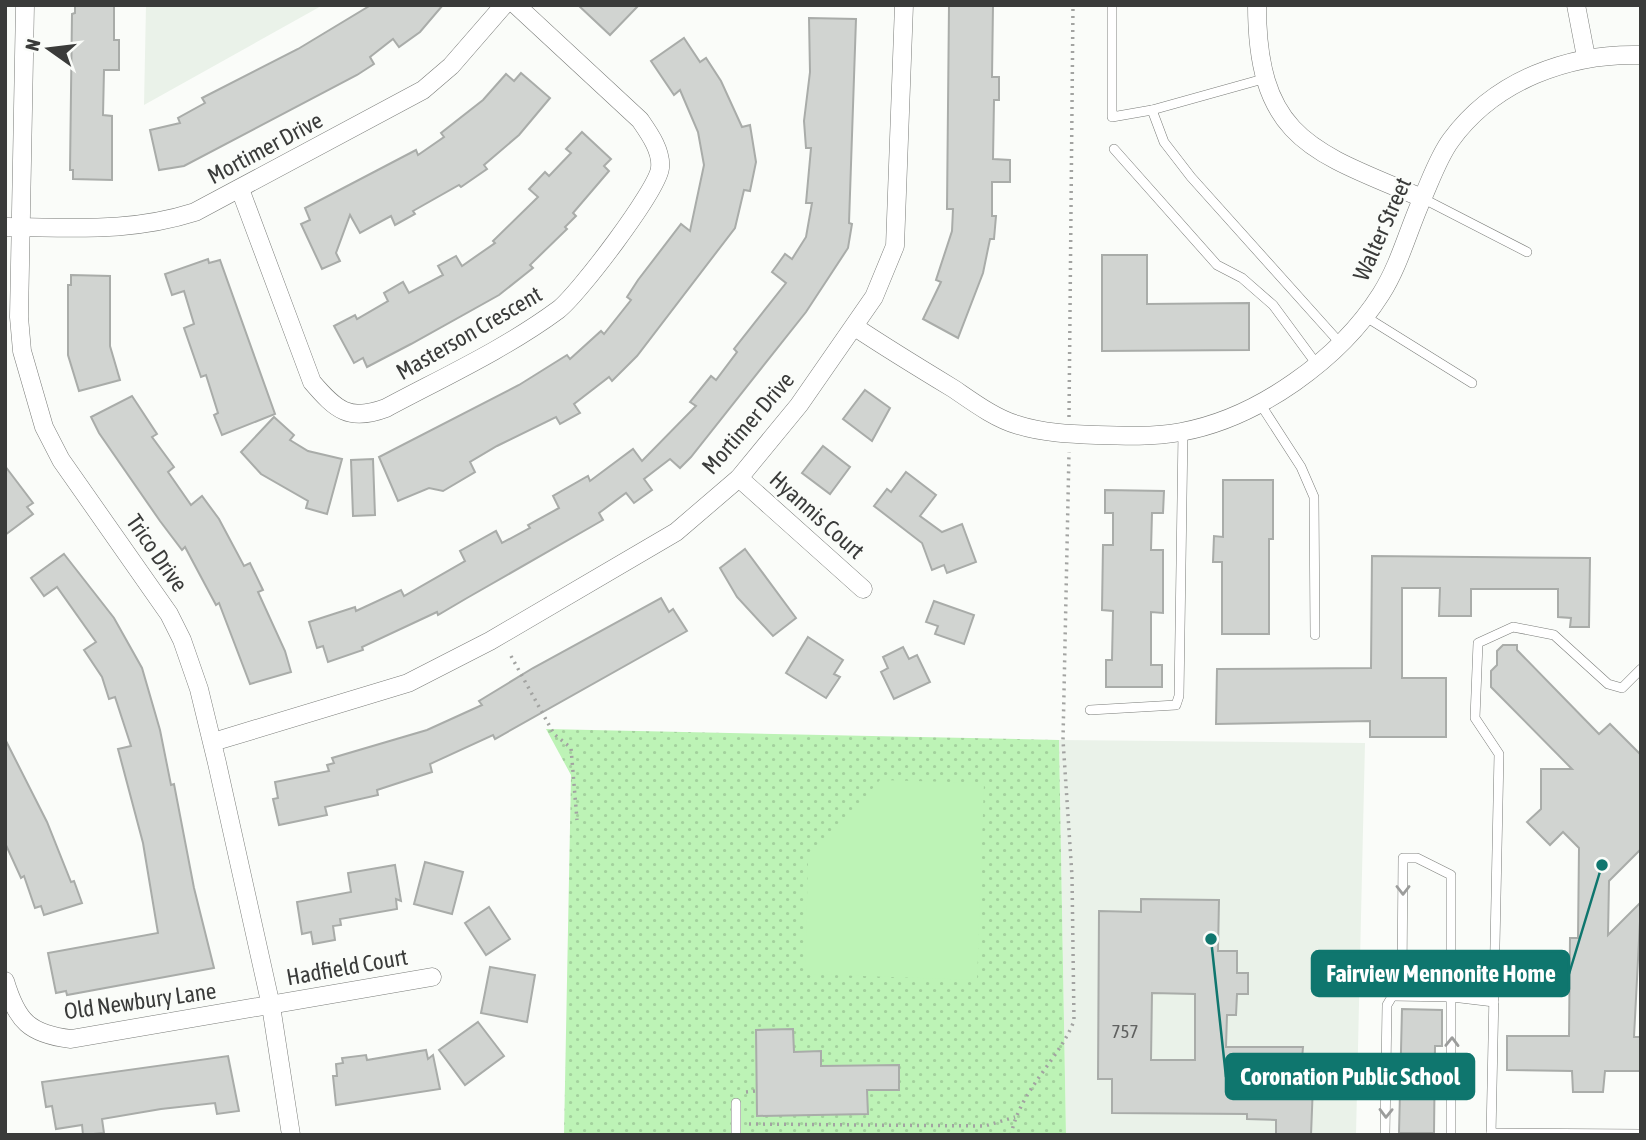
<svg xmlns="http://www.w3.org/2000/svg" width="1646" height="1140" font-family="'Asap Condensed',sans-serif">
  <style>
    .built { fill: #eaf2e9 }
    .green { fill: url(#green-dots) }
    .pitch { fill: #bdf3b6 }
    .building { fill: #d1d4d1; stroke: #a9aca9; stroke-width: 2; fill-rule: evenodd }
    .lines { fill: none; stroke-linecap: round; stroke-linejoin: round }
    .lane-casing { stroke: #7a7c79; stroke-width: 10 }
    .street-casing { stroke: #7a7c79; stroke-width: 19 }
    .path { stroke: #a2a3a1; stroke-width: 3.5; stroke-dasharray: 2 5; stroke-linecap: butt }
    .lane { stroke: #fff; stroke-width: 9 }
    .street { stroke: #fff; stroke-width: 18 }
    .oneway { stroke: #9c9d9c }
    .labels { text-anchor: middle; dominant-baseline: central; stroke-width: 5; stroke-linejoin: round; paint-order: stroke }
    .number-label { font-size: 19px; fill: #606160 }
    .street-label { font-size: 23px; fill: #3a3b3a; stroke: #fafcf9 }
    .leader { fill: none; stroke: #0f766e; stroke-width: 2.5 }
    .callout-dot { fill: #0f766e; stroke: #fafcf9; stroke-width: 2.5 }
    .callout { fill: #0f766e; stroke: #0f766e; stroke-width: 2.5 }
    .callout-label { font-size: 24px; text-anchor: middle; font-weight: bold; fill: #fff }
  </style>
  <defs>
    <pattern id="green-dots" width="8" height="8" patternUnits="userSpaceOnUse" patternTransform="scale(1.75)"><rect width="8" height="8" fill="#bdf3b6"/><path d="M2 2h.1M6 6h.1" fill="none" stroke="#a3d19d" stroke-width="1.8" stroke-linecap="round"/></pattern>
  </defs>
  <rect width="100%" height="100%" fill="#fafcf9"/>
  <g class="built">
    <polygon points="146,5 323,5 144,105"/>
    <polygon points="1059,740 1365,743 1356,1135 1066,1135"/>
  </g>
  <polygon class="green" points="546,729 1059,740 1066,1135 564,1135 571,775"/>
  <polygon class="pitch" points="880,780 984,783 977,980 805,974 808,862"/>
  <g class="building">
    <polygon points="75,5 114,5 114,40 119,40 119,70 104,70 103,115 112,116 112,180 73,179 73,170 70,170 72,14 75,13"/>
    <polygon points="371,5 443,5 420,32 399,47 393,39 370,57 374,64 357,75 184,166 159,170 150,130 180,123 178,118 205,103 202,98 298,49"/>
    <polygon points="578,5 639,5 610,35"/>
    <polygon points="949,5 993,5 992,77 999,77 999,100 994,100 993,159 1010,160 1010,182 992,182 992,216 996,216 994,239 990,239 983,273 958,338 923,319 941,282 936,280 952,231 953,209 947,209"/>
    <polygon points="809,18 856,19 849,223 852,224 848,248 806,312 691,457 680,468 670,459 644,479 652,490 634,503 626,493 599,513 603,520 467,598 438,615 437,612 362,647 363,650 328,662 323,646 317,648 309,622 355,607 356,611 401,590 404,596 465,561 460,551 496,531 502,543 530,528 528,525 559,508 553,496 588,476 590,481 633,449 642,461 696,406 690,402 711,376 716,380 737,352 734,349 786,283 772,272 785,254 792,259 806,237 812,203 806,203 811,148 806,148 804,121 810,72"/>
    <polygon points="684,38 700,62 706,58 721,81 742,127 750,125 756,162 750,191 744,190 735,228 637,356 612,381 609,377 574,404 580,413 560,424 556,417 497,446 470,462 475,472 443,491 429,488 398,501 379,457 519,385 567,355 570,359 601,331 604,334 631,300 627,297 638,280 681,224 690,231 704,165 698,132 680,90 674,95 651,61"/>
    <polygon points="521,73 550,98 519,135 484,165 487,169 461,187 459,185 413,211 415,214 395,225 391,216 360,233 350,215 336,253 340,261 322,269 301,224 310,220 305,208 416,150 418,155 444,137 441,133 483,100 506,74 514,81"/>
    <polygon points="582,132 611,159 604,166 609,171 573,213 576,216 565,227 567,229 530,265 533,268 499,295 411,344 367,367 363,358 354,363 334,326 355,315 357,319 388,301 384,293 403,282 409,293 443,275 438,266 456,256 462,266 495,243 493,241 538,197 529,189 545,172 549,176 571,153 566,149"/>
    <polygon points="1102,255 1147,255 1147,304 1249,303 1249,350 1102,351"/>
    <polygon points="208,259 209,263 220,260 275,414 222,435 214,415 218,413 206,375 201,377 184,328 194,324 184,291 172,295 165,274"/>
    <polygon points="71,275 110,276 110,346 120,380 79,391 68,355 68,285 71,285"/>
    <polygon points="865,390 890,408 872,441 843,419"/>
    <polygon points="132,396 157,434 152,437 174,467 168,472 191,505 202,496 219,519 244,566 250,563 263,590 258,592 285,651 291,672 250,684 219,603 216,605 185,547 182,550 160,521 99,433 91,417"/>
    <polygon points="274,417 294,435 290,440 308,451 342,459 327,514 306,508 308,501 261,474 241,452"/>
    <polygon points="823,446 850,467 830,494 802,473"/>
    <polygon points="373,459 375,515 353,516 351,460"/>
    <polygon points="5,466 33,503 27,507 33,514 5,535"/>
    <polygon points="906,472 936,495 920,516 942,532 962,524 976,562 947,573 944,565 932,570 922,543 874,506 887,489 891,492"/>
    <polygon points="1223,480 1273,480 1273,539 1269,539 1269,634 1222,634 1222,562 1213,562 1214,536 1223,537"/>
    <polygon points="1105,490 1164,491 1163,513 1152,513 1151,550 1163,550 1163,613 1151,612 1151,665 1162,665 1162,687 1106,687 1106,660 1112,660 1113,611 1102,610 1103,545 1113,545 1113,513 1105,513"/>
    <polygon points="745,549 796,618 773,636 737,597 720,568"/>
    <polygon points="64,554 114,618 142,668 160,730 171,785 174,784 194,888 214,968 67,995 66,991 56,993 48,953 158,933 143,843 118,749 131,746 115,697 109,699 102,677 84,650 96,642 57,587 44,596 31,578"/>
    <polygon points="1372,556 1590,558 1589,627 1570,627 1571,618 1558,617 1558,589 1471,589 1471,616 1439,616 1440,588 1402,588 1402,678 1446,678 1446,737 1370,737 1370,721 1216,724 1217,669 1371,668"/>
    <polygon points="661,598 669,612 673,609 687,631 495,739 493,735 430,764 432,772 377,790 378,795 325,807 327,815 279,825 273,799 278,798 275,782 329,771 327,765 334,763 332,758 427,730 482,705 479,701 533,668"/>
    <polygon points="934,601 974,615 964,644 935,634 938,626 926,622"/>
    <polygon points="808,637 843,660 834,674 840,677 826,698 786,673"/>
    <polygon points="1503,645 1517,645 1517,650 1599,734 1610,724 1641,755 1641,849 1609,881 1608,935 1641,902 1634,1037 1641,1037 1641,1071 1605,1071 1603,1092 1573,1092 1572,1071 1507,1070 1507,1036 1569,1036 1570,938 1578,938 1579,848 1563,832 1550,845 1527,822 1541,809 1541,769 1572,769 1491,687 1491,671 1497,665 1497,651"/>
    <polygon points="903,647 909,659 917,655 930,682 894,699 881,672 888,668 883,657"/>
    <polygon points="5,739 47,822 71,882 74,881 82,903 44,915 41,906 35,908 24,876 21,878 5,843"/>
    <polygon points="425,862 463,872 452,914 414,904"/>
    <polygon points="395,865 401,901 396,899 397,909 340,919 341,925 333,926 335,940 313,944 311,932 302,934 297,902 351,892 348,873"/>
    <path d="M1141,899L1219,900L1218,951H1237V973H1248V994H1237L1236,1015H1227L1226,1047H1303L1302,1059H1314L1311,1135H1276V1120L1247,1119V1114L1112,1113V1079H1098L1099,911L1141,912ZM1152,993L1195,994V1060H1151Z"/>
    <polygon points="489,907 510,939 486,955 465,923"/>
    <polygon points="490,967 535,975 527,1022 481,1013"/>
    <polygon points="1402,1009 1442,1010 1442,1046 1435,1046 1434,1133 1399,1133"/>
    <polygon points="478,1022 504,1056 465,1085 439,1050"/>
    <polygon points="793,1029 794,1052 821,1051 821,1066 899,1065 899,1090 867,1090 868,1114 757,1116 756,1030"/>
    <polygon points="426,1050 428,1059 433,1055 440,1089 336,1105 333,1076 337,1076 336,1064 343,1063 342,1058 366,1055 367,1060"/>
    <polygon points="228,1056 239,1111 217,1114 215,1103 161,1109 102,1119 104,1133 83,1135 82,1125 56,1129 52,1106 46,1107 42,1082"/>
  </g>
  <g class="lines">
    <defs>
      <g id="lane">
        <polyline points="1112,5 1112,117 1152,110 1164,142 1191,177 1340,343"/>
        <polyline points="1152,110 1263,79"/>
        <polyline points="1114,149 1217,265 1242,278 1273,305 1318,366"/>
        <polyline points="1422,198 1527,252"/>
        <polyline points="1366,317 1472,383"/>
        <polyline points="1259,402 1301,467 1314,497 1315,635"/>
        <polyline points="1090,710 1176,705 1179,696 1183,432"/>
        <polyline points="1392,996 1452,997 1494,1002"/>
        <polyline points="1491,1133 1641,1134"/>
        <polyline points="736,1135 736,1103"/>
        <polyline points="1385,1135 1387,1005 1402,980 1403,858 1417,858 1451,875 1451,1135"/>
        <polyline points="1491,1135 1499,754 1475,718 1478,643 1513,627 1554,635 1608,684 1622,688 1641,669"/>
      </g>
      <g id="street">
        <polyline points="25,5 19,317 22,351 44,427 61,460 169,614 182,640 199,689 217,763 271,1006 291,1135"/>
        <path d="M1257,5C1257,140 1314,152 1422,198"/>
        <polyline points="1576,5 1586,57"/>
        <path d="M240,189L312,382C336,410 349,422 386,408C444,377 505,349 558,310C577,296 658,190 660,168C662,151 649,133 640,120L516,5"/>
        <path d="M5,227C73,227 129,233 195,212L423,90L451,66L504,5"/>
        <path d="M855,327C888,349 921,369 954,389C973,402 996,419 1018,425C1043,433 1071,434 1097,435C1125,436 1153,437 1181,432C1258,418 1340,359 1381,294C1400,264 1408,230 1423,197C1431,179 1439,156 1451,140C1495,80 1569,53 1641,55"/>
        <polyline points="739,478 863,589"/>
        <polyline points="213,742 408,683 490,641 676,532 739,478 799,405 874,297 895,246 904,5"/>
        <path d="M5,981C17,1021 29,1034 71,1039L432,977"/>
      </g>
    </defs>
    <use href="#lane" class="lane-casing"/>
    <use href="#street" class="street-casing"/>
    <g class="path">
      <polyline points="1069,417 1073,5"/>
      <polyline points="511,656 554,734 571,748 577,820"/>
      <polyline points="746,1092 756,1091"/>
      <polyline points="749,1124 985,1126 1015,1117"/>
      <path d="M1011,1135C1020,1090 1058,1061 1074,1021L1072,876L1063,740L1069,452"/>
    </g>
    <use href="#lane" class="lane"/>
    <use href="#street" class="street"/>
  </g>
  <defs><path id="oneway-chevron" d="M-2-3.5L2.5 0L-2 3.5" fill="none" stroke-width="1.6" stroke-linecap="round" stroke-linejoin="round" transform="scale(1.75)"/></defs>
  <g class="oneway">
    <use href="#oneway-chevron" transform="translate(1403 890) rotate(90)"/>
    <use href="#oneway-chevron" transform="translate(1452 1042) rotate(-89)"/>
    <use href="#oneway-chevron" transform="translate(1386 1113) rotate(91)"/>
  </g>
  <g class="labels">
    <g class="number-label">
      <text x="1125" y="1031">757</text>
    </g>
    <g class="street-label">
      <text transform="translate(265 148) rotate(-28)">Mortimer Drive</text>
      <text transform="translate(1382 229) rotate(-66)">Walter Street</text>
      <text transform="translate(469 333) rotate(-30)">Masterson Crescent</text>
      <text transform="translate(748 423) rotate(-49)">Mortimer Drive</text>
      <text transform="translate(817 515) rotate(42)">Hyannis Court</text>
      <text transform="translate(157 553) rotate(55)">Trico Drive</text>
      <text transform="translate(347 967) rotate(-10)">Hadfield Court</text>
      <text transform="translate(140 1001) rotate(-8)">Old Newbury Lane</text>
    </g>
  </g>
  <path class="leader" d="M1602 865L1569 974M1211 939L1226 1077"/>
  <g class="callout-dot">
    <circle cx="1602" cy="865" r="7"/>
    <circle cx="1211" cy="939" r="7"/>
  </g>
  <g class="callout">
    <rect x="1312" y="951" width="257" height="45" rx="7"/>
    <rect x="1226" y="1054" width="248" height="45" rx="7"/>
  </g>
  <g class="callout-label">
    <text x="1441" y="982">Fairview Mennonite Home</text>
    <text x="1350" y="1085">Coronation Public School</text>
  </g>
  <rect width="1646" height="1140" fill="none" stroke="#3a3b3a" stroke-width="14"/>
  <g transform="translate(49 49) rotate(284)" stroke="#fafcf9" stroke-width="5" paint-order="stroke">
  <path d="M0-5L12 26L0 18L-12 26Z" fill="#3a3b3a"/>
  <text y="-10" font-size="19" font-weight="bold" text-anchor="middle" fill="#3a3b3a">N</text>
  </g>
</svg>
